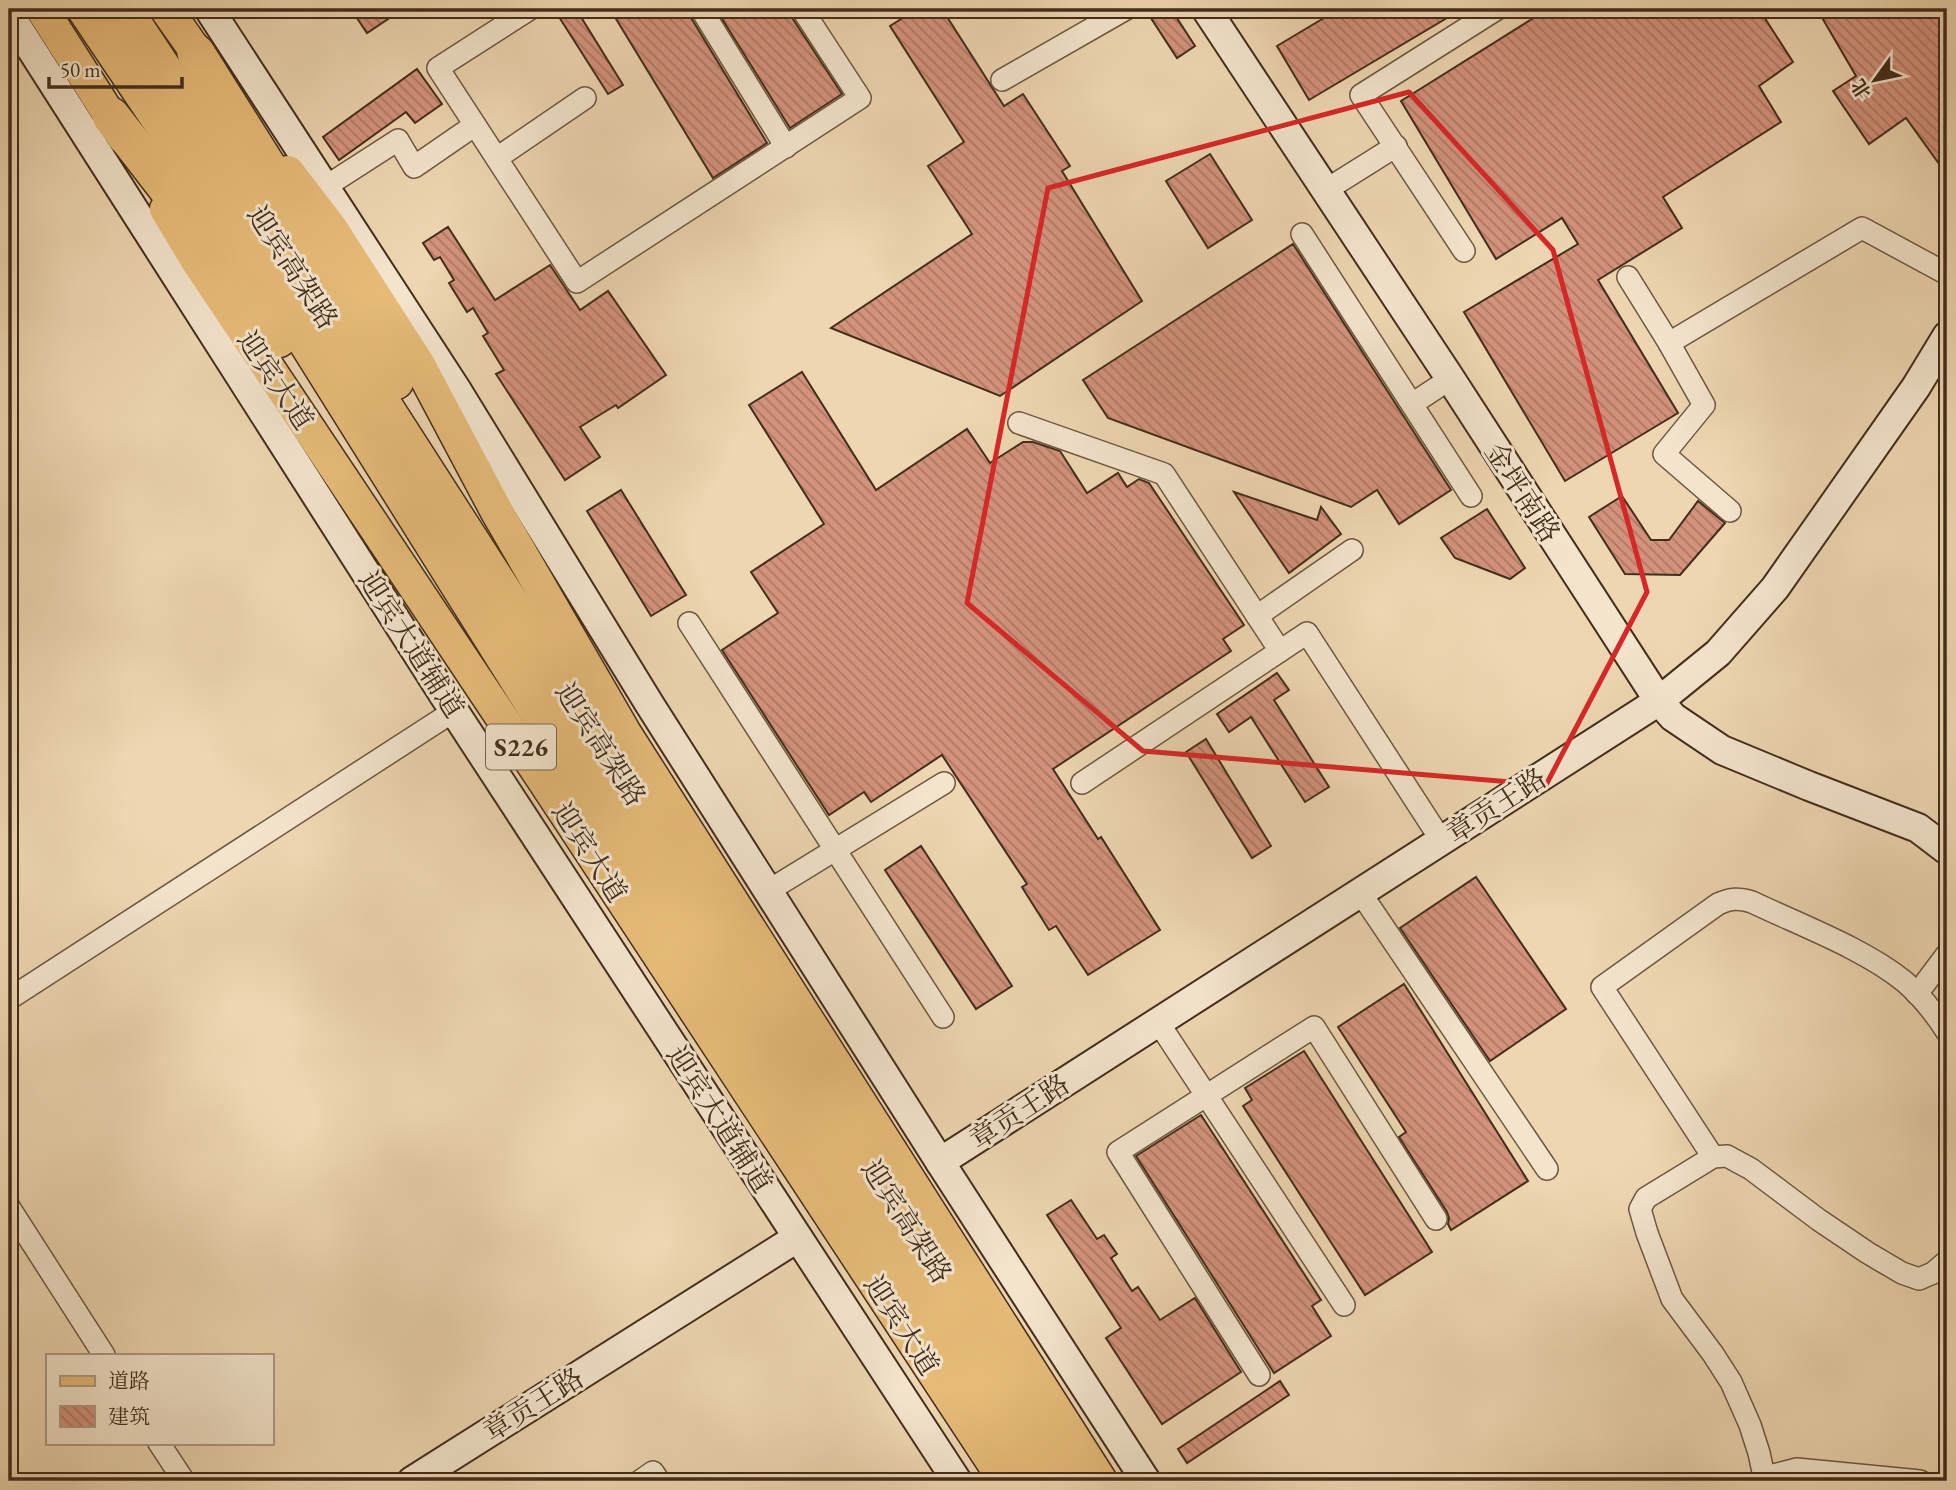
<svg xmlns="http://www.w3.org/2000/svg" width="1956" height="1490" font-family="'EB Garamond','Noto Serif SC',serif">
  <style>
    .building { fill: url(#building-back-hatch); stroke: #432d1b; stroke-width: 2 }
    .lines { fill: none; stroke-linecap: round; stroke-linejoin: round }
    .street-casing { stroke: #6e5740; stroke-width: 24 }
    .secondary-casing { stroke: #432d1b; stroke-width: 32 }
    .primary-casing { stroke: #432d1b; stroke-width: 35 }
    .highway-casing { stroke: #432d1b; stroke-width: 40 }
    .street { stroke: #f3e4cc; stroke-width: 21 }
    .secondary { stroke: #f3e4cc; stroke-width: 28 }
    .primary { stroke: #e6bb78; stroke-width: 32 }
    .highway { stroke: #e6bb78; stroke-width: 37 }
    .marked { fill: none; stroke: #d62828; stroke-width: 5; stroke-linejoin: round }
    .labels { text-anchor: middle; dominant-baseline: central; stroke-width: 6; stroke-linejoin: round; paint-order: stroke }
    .shield { fill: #f3e4cc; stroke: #786450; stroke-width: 2 }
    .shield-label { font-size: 26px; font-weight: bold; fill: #432d1b }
    .street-label { font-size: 28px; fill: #432d1b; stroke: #f3e4cc }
  </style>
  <defs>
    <pattern id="building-back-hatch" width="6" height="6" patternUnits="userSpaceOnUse" patternTransform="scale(1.75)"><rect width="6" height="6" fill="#d3927c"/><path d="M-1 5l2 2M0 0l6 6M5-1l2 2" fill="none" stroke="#ad7865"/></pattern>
  </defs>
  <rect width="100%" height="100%" fill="#edd6b1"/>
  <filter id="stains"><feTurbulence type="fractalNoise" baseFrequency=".00286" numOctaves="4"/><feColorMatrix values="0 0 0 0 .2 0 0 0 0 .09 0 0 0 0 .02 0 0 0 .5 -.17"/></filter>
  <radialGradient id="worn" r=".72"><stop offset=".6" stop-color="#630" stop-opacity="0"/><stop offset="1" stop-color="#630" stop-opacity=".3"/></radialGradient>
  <g class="building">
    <polygon points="351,9 403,9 367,33"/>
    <polygon points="554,9 576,9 623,85 608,94"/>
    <polygon points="610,9 688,9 690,16 767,143 713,178"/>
    <polygon points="716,9 789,9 791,16 842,94 790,128"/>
    <polygon points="917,9 942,9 1004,106 1023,94 1070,166 1062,171 1142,301 1000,396 831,328 972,234 928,166 964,142 890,26"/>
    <polygon points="1145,9 1171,9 1195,46 1177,58"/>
    <polygon points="1339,9 1462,9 1309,100 1277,46"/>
    <polygon points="1548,9 1759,9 1793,62 1759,86 1781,122 1663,197 1682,228 1598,280 1678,413 1565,481 1464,312 1578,244 1562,218 1496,259 1401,101"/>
    <polygon points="1817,9 1947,9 1947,175 1906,118 1869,144 1833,91 1856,76"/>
    <polygon points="417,69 442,104 415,123 406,112 339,160 323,137"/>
    <polygon points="1210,154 1252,220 1208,248 1166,181"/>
    <polygon points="448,227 495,300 550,265 580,310 608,291 666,375 618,408 616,405 580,427 600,457 565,480 496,374 504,370 483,336 488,333 473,308 467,312 449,283 454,280 440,257 434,260 423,243"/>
    <polygon points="1293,244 1451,490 1399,524 1377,490 1351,507 1108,418 1083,380"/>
    <polygon points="802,372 876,490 967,429 990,463 1023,442 1033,442 1060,451 1087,493 1118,473 1127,487 1139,479 1149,483 1244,625 1223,639 1231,651 1053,769 1098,839 1101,837 1160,930 1088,975 1056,926 1049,930 1022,887 1027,884 942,755 871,802 864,792 829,815 722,650 778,613 751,572 824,524 749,405"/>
    <polygon points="621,490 686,595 651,616 587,511"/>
    <polygon points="1234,492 1317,520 1321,507 1341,534 1289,573"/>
    <polygon points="1622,496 1651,540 1669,540 1698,501 1725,523 1680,575 1625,574 1589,517"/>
    <polygon points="1487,509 1525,568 1510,579 1455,558 1441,538"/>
    <polygon points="1277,673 1289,690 1274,700 1329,787 1305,802 1251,717 1229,732 1217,714"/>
    <polygon points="1206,739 1271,846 1252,858 1186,752"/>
    <polygon points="921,846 1012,986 976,1009 885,870"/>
    <polygon points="1476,877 1566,1009 1490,1061 1400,928"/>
    <polygon points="1404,984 1528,1181 1451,1230 1448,1224 1449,1218 1447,1212 1399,1137 1406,1132 1338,1027"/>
    <polygon points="1304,1051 1432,1252 1365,1295 1243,1106 1252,1100 1245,1088"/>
    <polygon points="1201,1115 1321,1300 1312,1306 1331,1336 1274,1373 1136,1156"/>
    <polygon points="1071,1200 1097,1239 1104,1235 1117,1254 1111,1258 1132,1291 1138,1287 1160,1320 1195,1298 1241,1372 1162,1424 1106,1338 1121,1328 1047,1215"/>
    <polygon points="1280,1381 1289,1395 1187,1463 1178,1449"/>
  </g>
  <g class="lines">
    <defs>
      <g id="street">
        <polyline points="530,9 438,68 577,282 860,98 802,9"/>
        <polyline points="701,9 786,147"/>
        <polyline points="1002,80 1126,9"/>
        <polyline points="497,158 585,98"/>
        <polyline points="325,187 398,140 414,167 475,125"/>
        <polyline points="1326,190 1396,146"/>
        <polyline points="1302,234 1471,496"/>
        <polyline points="1464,251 1361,95 1497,9"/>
        <polyline points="1628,277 1669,343 1704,405 1664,454 1730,511"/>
        <polyline points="1669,343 1862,228 1947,274"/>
        <polyline points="1412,404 1450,379"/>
        <polyline points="1019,423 1164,474 1280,651"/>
        <polyline points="1257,616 1352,550"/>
        <polyline points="689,623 943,1017"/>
        <polyline points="1082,783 1307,633 1441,840"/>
        <polyline points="768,891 944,783"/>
        <polyline points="1360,892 1547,1169"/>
        <polyline points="1917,994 1947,954"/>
        <polyline points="9,999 454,711"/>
        <polyline points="1158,1022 1344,1305"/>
        <path d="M1713,1157L1602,987L1718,904C1731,898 1739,898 1752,902C1800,925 1865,949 1905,982C1922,997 1935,1013 1947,1032"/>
        <polyline points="9,1207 104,1355"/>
        <polyline points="1259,1375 1118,1152 1314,1027 1436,1219"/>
        <polyline points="159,1443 184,1481"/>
        <polyline points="1765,1477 1797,1469 1920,1481"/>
        <polyline points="640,1481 653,1472 659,1481"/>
        <polyline points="1765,1481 1759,1453 1750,1425 1731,1382 1713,1354 1672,1299 1647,1233 1640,1209 1646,1198 1713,1157 1727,1156 1751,1169 1819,1220 1868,1253 1902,1273 1919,1279 1933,1273 1947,1261"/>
      </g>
      <g id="secondary">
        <polyline points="209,9 458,392 650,705 940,1162 1146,1481"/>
        <polyline points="1206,9 1448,375 1659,701 1673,717 1722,750 1809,786 1918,828 1947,850"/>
        <polyline points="9,14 454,711 957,1481"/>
        <polyline points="940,1162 1659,701 1718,653 1775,588 1916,387 1947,336"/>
        <polyline points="412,1481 797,1238"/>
      </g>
      <g id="primary">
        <polyline points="42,9 124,138"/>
        <polyline points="166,9 211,73"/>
        <polyline points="288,172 331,228 419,365 497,512 625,733 1101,1481"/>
        <polyline points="166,209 196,259 546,784 1005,1481"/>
      </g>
      <g id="highway">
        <polyline points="86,9 269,281 569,760 711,981 1037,1481"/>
        <polyline points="123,9 294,267 1075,1481"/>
        <polyline points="196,53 321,252 395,381"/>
        <polyline points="111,116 214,249 278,339"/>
      </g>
    </defs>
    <use href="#street" class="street-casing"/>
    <use href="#secondary" class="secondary-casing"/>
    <use href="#primary" class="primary-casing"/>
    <use href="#highway" class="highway-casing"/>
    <use href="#street" class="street"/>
    <use href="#secondary" class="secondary"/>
    <use href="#primary" class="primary"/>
    <use href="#highway" class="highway"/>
  </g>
  <path class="marked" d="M1409,92L1553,250L1647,592L1546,785L1143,751L967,603L1048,188Z"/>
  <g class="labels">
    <rect class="shield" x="486" y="724.5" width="70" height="45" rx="5"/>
    <g class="shield-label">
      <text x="521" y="747">S226</text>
    </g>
    <g class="street-label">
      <text transform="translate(293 267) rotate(57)">迎宾高架路</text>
      <text transform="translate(276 380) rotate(56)">迎宾大道</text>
      <text transform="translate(1523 492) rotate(57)">金坪南路</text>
      <text transform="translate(412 644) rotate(57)">迎宾大道辅道</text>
      <text transform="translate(601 744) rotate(57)">迎宾高架路</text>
      <text transform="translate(1496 805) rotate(-33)">章贡王路</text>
      <text transform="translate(590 852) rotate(57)">迎宾大道</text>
      <text transform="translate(1019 1111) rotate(-33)">章贡王路</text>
      <text transform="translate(720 1119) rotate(57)">迎宾大道辅道</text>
      <text transform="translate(907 1221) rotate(57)">迎宾高架路</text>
      <text transform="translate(902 1325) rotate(57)">迎宾大道</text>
      <text transform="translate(533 1404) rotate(-32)">章贡王路</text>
    </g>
  </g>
  <rect width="1956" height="1490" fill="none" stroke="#edd6b1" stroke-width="35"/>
  <rect x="10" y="10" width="1935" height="1469" fill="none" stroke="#432d1b" stroke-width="3.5"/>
  <rect x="18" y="18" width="1921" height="1455" fill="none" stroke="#432d1b" stroke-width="2"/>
  <rect x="46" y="1354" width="228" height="91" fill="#f3e4cc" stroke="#ad9b85" stroke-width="2"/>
  <rect x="60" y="1376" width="35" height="10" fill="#e6bb78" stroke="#ad9b85" stroke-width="2"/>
  <text x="108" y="1388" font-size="21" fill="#432d1b">道路</text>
  <rect x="60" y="1406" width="35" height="21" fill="url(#building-back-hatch)" stroke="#ad9b85" stroke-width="2"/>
  <text x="108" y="1424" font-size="21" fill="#432d1b">建筑</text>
  <g transform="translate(1875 80) rotate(237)" stroke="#f3e4cc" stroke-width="5" paint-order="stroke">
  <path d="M0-5L12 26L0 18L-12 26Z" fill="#432d1b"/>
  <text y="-10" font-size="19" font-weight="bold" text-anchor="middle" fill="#432d1b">北</text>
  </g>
  <path d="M49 77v10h133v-10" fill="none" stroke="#432d1b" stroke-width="3.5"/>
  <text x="60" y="77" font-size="21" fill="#432d1b" stroke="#f3e4cc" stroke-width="5" paint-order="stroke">50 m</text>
  <rect width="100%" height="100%" filter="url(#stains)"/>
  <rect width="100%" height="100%" fill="url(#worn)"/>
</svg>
